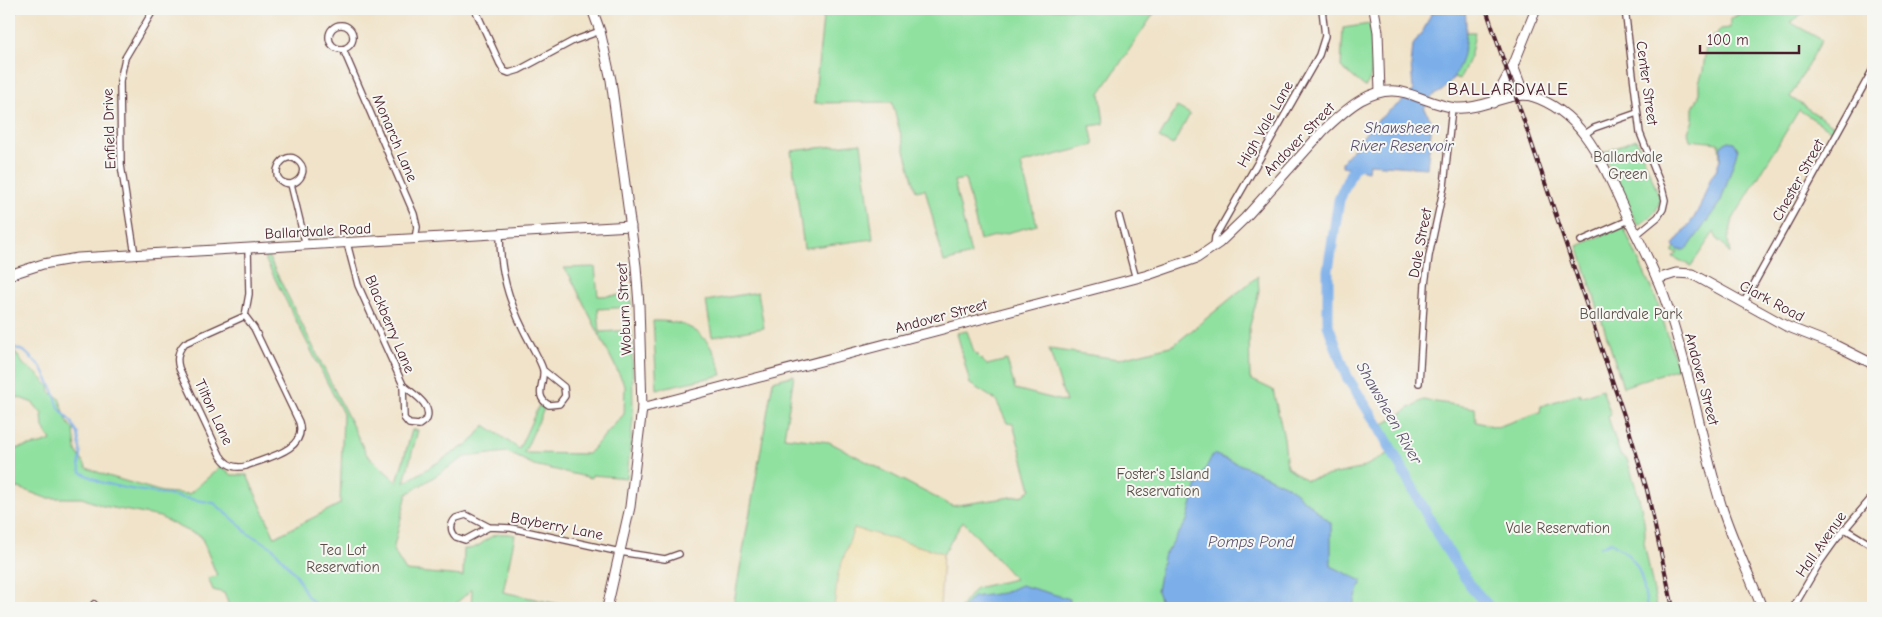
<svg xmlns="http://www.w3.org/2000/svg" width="1882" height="617" font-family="'Comic Neue',sans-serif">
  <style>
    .green { fill: #90e1a0; stroke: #6d8066 }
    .sand { fill: #eeda9e; stroke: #9c7c64 }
    .water { fill: #7cafe9; stroke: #63678a }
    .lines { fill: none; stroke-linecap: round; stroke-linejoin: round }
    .stream { stroke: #7cafe9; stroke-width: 2 }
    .river { stroke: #7cafe9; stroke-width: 11 }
    .street-casing { stroke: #633c43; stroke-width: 8 }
    .secondary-casing { stroke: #633c43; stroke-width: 11 }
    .street { stroke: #fff; stroke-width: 5.5 }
    .secondary { stroke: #fff; stroke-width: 9 }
    .rail-casing { stroke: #4a1f2b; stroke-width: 4 }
    .rail { stroke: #f6f6f2; stroke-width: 2; stroke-dasharray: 5.5; stroke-linecap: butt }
    .labels { text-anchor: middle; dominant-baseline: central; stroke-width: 4; stroke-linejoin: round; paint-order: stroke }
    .street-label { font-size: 15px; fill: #4a1f2b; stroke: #f6f6f2 }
    .park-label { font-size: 15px; fill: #5c5048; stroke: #f6f6f2 }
    .water-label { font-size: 16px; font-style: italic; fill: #5c516e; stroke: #f6f6f2 }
    .quarter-label { font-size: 18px; letter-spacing: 1px; fill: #4a1f2b; stroke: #f6f6f2 }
  </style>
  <rect width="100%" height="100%" fill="#f6f6f2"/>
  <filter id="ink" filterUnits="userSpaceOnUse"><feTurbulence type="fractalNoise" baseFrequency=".02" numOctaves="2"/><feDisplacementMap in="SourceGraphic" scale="10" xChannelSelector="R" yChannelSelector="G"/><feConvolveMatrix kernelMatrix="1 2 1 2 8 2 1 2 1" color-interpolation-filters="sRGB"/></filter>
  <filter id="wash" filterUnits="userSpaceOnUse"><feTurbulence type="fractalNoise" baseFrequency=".0096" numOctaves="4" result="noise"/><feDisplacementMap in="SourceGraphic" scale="20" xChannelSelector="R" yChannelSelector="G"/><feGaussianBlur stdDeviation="1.12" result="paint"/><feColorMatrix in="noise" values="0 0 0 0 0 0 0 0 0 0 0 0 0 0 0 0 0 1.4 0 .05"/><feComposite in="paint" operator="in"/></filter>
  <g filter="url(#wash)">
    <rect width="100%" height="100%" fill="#f0e3c9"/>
    <g class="green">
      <polygon points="824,9 1157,9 1100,93 1104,124 1090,126 1094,145 1021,164 1037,225 980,240 965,179 954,181 971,255 944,262 925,189 916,191 892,102 814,103"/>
      <polygon points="1749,9 1812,9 1790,22 1822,40 1790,97 1834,126 1832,131 1799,110 1733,219 1728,240 1730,254 1721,241 1718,241 1714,232 1691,266 1673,257 1678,253 1673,252 1673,250 1687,230 1707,195 1720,163 1719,143 1690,140 1688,132 1693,120 1693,108 1699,96 1699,83 1703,71 1706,46 1713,36 1721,29 1730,28 1730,19"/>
      <path d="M1370,24C1371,44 1378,71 1365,87L1341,67L1343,28Z"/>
      <polygon points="1466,32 1475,32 1471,54 1460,79 1454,77 1459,61"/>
      <polygon points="1177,107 1190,114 1173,145 1159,138"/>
      <path d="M1636,139L1660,198C1659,212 1648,220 1637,225L1603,153Z"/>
      <polygon points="861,143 873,239 804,248 791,151"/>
      <polygon points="1623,226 1657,301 1678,368 1623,387 1578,246"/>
      <path d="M267,254L367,455L397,482L412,430H418L404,483L471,442L485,425L519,449L539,405L544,409L524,453L588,454L624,414L625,386L570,276L564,268L595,267L598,296L631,295V307L598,309L600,332L632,330L633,418L627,478L592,475L591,478L534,465L507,452L465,457L407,494L393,550L406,571L463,576L464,549C487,550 484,528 515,535L503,592L563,605L567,608H471L472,589L451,608H230L224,593L213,590L208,578L217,576L201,536L185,530L160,517L103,506L82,498H46L19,488L9,489V451C23,445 37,447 51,440L43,427L42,414L33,403L9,394V343L24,365L36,373L49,386L50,392L59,398L68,423L74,430L76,451L87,468L108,476L162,492L189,494L220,467L232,475H247L275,537L340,504L343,414L263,255Z"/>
      <path d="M1258,276L1259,291L1249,329L1250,379L1273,390L1284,438L1287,467L1306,480L1360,469L1391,452L1379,427L1423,400L1475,408L1476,422L1497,427L1540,412L1541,406L1581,393L1580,397L1602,389L1611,415L1608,417L1620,455L1627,459C1633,479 1649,523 1644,542L1657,608H960L976,588L1015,579L963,521L911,608H733L773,381L794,375L784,437L829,442L952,506L1024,495L1031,489L1013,424L1007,423L996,400L970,384L957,333L967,331L974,352L987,365L1007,360L1015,389L1066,402L1049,349L1118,359L1174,345Z"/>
      <polygon points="758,292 764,328 712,337 706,301"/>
      <path d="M653,321C693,320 712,337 722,375L657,389Z"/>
    </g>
    <polygon class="sand" points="854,528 943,553 940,608 834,608 838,574"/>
    <g class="water">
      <path d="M1429,9H1465C1468,36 1465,70 1443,90C1440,93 1436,93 1433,96C1429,99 1426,105 1424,109L1432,121L1427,168L1369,164L1368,171L1342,166V162C1356,147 1367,128 1384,115C1395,105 1404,103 1413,90L1411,65L1413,45L1424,29L1431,14Z"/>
      <polygon points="1728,141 1734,142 1738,149 1721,201 1689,247 1684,250 1677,250 1673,245 1694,218 1702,202 1711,177 1716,171 1720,160 1721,145"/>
      <polygon points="1213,454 1244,466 1289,487 1331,523 1331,566 1362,581 1352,608 1163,608 1157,591 1163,557 1187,521 1196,487"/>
      <polygon points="1021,585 1070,599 1069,608 963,608 973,597 1003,593"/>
    </g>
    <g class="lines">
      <g class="stream">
        <polyline points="9,345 25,352 41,367 53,390 59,408 72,423 78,434 81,456 79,465 81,472 100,482 125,488 214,503 239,524 247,533 272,547 296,575 307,596 319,608"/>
        <path d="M1600,547L1611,542C1641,560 1642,575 1647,608"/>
      </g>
      <polyline class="river" points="1365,159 1353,168 1339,200 1328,270 1328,325 1347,377 1379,427 1442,542 1472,588 1490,608"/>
    </g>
  </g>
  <g filter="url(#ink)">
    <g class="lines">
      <defs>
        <g id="street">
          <polyline points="475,9 500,64 504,71 509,73 519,70 573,41 600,31"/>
          <polyline points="1625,9 1640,133 1662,188 1665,200 1663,209 1658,217 1636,235"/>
          <polyline points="9,14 13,9"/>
          <circle cx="341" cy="37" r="12"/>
          <polyline points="343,49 414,214 417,227 415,239"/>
          <polyline points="1585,134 1594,128 1637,113"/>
          <path d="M291,184C301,181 307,170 299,162C283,145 263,183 291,184L306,246"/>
          <polyline points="1119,216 1136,279"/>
          <path d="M500,235C500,271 508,299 524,331C528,340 541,361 543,370C545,383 533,396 549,405L559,404L565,396L564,387L543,370"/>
          <polyline points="1581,241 1629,220"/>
          <path d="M347,243L358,285L403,385L404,418L409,424L419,425L427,419C432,404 413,394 403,385"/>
          <polyline points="1214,247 1215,237 1319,55 1325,36 1322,9"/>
          <polyline points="135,255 121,165 120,81 125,58 154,9"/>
          <polyline points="1744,302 1873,69"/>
          <path d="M245,316L185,343C178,350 176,358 179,368L220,455C226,465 235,469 246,466C265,458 308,451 299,422L254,328L245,316L249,294L248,248"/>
          <polyline points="1419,383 1425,284 1429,256 1444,186 1452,108"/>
          <path d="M489,527L465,540L456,537C450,531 450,524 456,518L466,515L489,527L511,528L620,552L665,559L679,554"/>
          <polyline points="1845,529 1873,546"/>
          <polyline points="94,604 97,608"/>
          <polyline points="1793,608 1820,562 1835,541 1873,496"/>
        </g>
        <g id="secondary">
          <polyline points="592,9 600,31 611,80 636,266 639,305 642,408 630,507 607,608"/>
          <polyline points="1374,9 1378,32 1380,92"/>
          <polyline points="1513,66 1520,84 1531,96"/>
          <polyline points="1493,103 1513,66 1536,9"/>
          <polyline points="9,275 43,264 78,258 631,226"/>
          <polyline points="1657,279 1676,273 1692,274 1786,326 1837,346 1873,364"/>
          <path d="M642,408L1148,275L1197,258L1219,243L1245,218L1323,131C1345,110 1373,83 1406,93C1423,98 1439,106 1456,108C1481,110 1512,91 1531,96C1583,112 1602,162 1623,207C1637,238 1655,269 1666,302C1690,370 1701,442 1723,511C1734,544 1750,576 1762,608"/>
        </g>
      </defs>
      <use href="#street" class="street-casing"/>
      <use href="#secondary" class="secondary-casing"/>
      <use href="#street" class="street"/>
      <use href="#secondary" class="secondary"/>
      <defs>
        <polyline id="rail" points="1486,9 1630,433 1647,490 1673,608"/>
      </defs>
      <use href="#rail" class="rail-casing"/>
      <use href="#rail" class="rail"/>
    </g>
  </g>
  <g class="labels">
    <g class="street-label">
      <text transform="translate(1647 83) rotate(82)">Center Street</text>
      <text transform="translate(1265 124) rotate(-60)">High Vale Lane</text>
      <text transform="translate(109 129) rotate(-92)">Enfield Drive</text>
      <text transform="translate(395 138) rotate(67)">Monarch Lane</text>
      <text transform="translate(1299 139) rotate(-46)">Andover Street</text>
      <text transform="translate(1798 180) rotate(-61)">Chester Street</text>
      <text transform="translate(318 231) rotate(-3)">Ballardvale Road</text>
      <text transform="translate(1420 243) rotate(-79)">Dale Street</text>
      <text transform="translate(1772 301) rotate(28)">Clark Road</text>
      <text transform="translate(624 309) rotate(-93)">Woburn Street</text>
      <text transform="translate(941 316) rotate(-15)">Andover Street</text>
      <text transform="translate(390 324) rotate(67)">Blackberry Lane</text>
      <text transform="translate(1702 379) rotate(75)">Andover Street</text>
      <text transform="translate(214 412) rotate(65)">Tilton Lane</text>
      <text transform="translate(557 526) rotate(11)">Bayberry Lane</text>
      <text transform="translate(1821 544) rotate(-55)">Hall Avenue</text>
    </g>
    <g class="park-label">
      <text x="1628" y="157">Ballardvale<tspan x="1628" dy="17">Green</tspan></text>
      <text x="1631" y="314">Ballardvale Park</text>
      <text x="1163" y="474">Foster's Island<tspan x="1163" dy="17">Reservation</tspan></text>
      <text x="1558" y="528">Vale Reservation</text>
      <text x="343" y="550">Tea Lot<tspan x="343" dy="17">Reservation</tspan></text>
    </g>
    <g class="water-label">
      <text x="1402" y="128">Shawsheen<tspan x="1402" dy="18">River Reservoir</tspan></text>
      <text transform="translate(1389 413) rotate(60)">Shawsheen River</text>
      <text x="1251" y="542">Pomps Pond</text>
    </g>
    <g class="quarter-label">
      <text x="1508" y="89">BALLARDVALE</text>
    </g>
  </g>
  <rect width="1882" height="617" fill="none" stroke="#f6f6f2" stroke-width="30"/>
  <path d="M1700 45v8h99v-8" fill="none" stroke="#4a1f2b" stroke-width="2.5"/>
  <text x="1707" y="45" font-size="15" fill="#4a1f2b" stroke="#f6f6f2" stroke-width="4" paint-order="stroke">100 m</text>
</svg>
